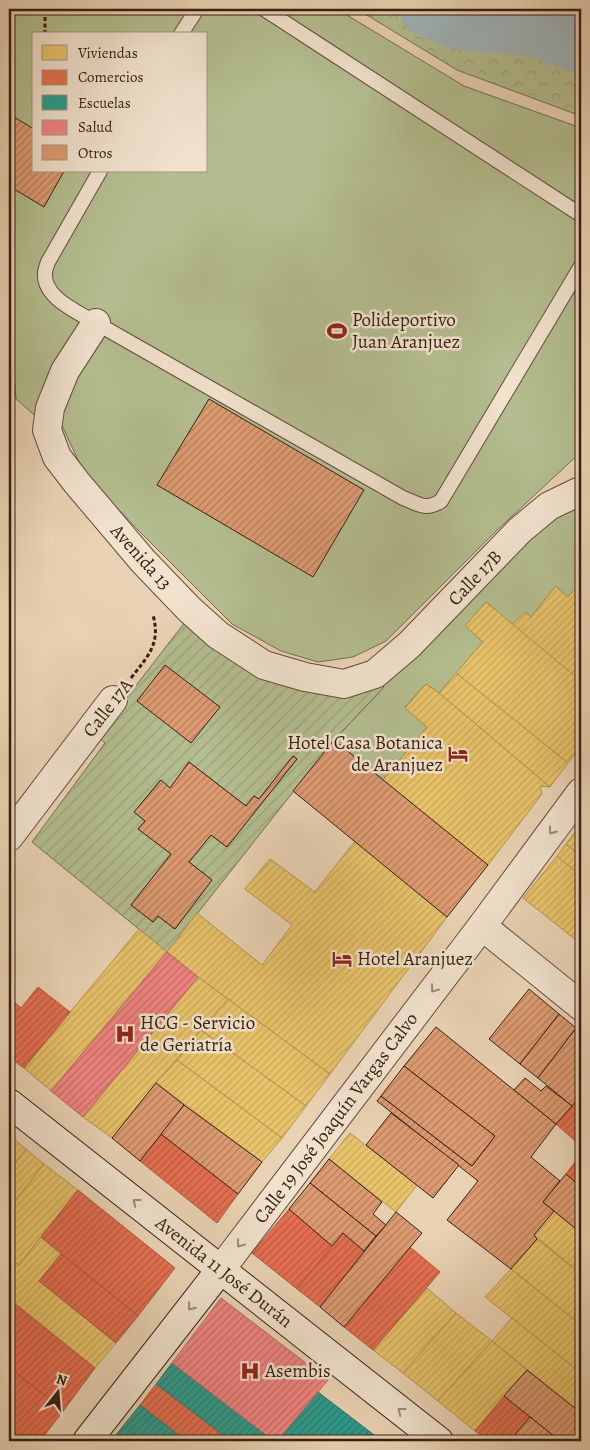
<svg xmlns="http://www.w3.org/2000/svg" width="590" height="1450" font-family="Alegreya,serif">
  <style>
    .grass { fill: #b3bd8f; stroke: #756e50; fill-rule: evenodd }
    .forest { fill: url(#forest-crowns); stroke: #756e50 }
    .garden { fill: url(#garden-furrows); stroke: #756e50; fill-rule: evenodd }
    .homes { fill: url(#homes-hatch); stroke: #b4924f }
    .shops { fill: url(#shops-hatch); stroke: #b2573e }
    .schools { fill: url(#schools-hatch); stroke: #2e7769 }
    .health { fill: url(#health-hatch); stroke: #ba6660 }
    .lines { fill: none; stroke-linecap: round; stroke-linejoin: round }
    .river { stroke: #9fb4ba; stroke-width: 52 }
    .building { fill: url(#building-hatch); stroke: #371f11 }
    .lane-casing { stroke: #644c3a; stroke-width: 16 }
    .street-casing { stroke: #644c3a; stroke-width: 30 }
    .secondary-casing { stroke: #371f11; stroke-width: 30 }
    .path { stroke: #371f11; stroke-width: 3; stroke-dasharray: 4 2.5; stroke-linecap: butt }
    .lane { stroke: #f1e2ce; stroke-width: 14 }
    .street { stroke: #f1e2ce; stroke-width: 28 }
    .secondary { stroke: #f1e2ce; stroke-width: 28 }
    .oneway { stroke: #9d8a79 }
    .labels { text-anchor: middle; dominant-baseline: central; stroke-width: 5; stroke-linejoin: round; paint-order: stroke }
    .poi-label { font-size: 19px; fill: #371f11; stroke: #f1e2ce; text-anchor: start }
    .street-label { font-size: 19px; fill: #371f11; stroke: #f1e2ce }
  </style>
  <defs>
    <pattern id="forest-crowns" width="20" height="18" patternUnits="userSpaceOnUse" patternTransform="scale(1.25)"><rect width="20" height="18" fill="#b3bd8f"/><path d="M2 6a3 3 0 1 1 6 0M12 15a3 3 0 1 1 6 0" fill="none" stroke="#9ba27a"/></pattern>
    <pattern id="garden-furrows" width="10" height="10" patternUnits="userSpaceOnUse" patternTransform="scale(1.25)"><rect width="10" height="10" fill="#b3bd8f"/><path d="M-1 1l2-2M0 10L10 0M9 11l2-2" fill="none" stroke="#9ba27a"/></pattern>
    <pattern id="homes-hatch" width="6" height="6" patternUnits="userSpaceOnUse" patternTransform="scale(1.25)"><rect width="6" height="6" fill="#e9c46a"/><path d="M-1 1l2-2M0 6l6-6M5 7l2-2" fill="none" stroke="#c8a85b"/></pattern>
    <pattern id="shops-hatch" width="6" height="6" patternUnits="userSpaceOnUse" patternTransform="scale(1.25)"><rect width="6" height="6" fill="#e76f51"/><path d="M-1 1l2-2M0 6l6-6M5 7l2-2" fill="none" stroke="#bc5b42"/></pattern>
    <pattern id="schools-hatch" width="6" height="6" patternUnits="userSpaceOnUse" patternTransform="scale(1.25)"><rect width="6" height="6" fill="#2a9d8f"/><path d="M-1 1l2-2M0 6l6-6M5 7l2-2" fill="none" stroke="#257f73"/></pattern>
    <pattern id="health-hatch" width="6" height="6" patternUnits="userSpaceOnUse" patternTransform="scale(1.25)"><rect width="6" height="6" fill="#f28482"/><path d="M-1 1l2-2M0 6l6-6M5 7l2-2" fill="none" stroke="#c56b69"/></pattern>
    <pattern id="building-hatch" width="6" height="6" patternUnits="userSpaceOnUse" patternTransform="scale(1.25)"><rect width="6" height="6" fill="#de9b72"/><path d="M-1 1l2-2M0 6l6-6M5 7l2-2" fill="none" stroke="#b57e5c"/></pattern>
  </defs>
  <rect width="100%" height="100%" fill="#e9d2b3"/>
  <filter id="stains"><feTurbulence type="fractalNoise" baseFrequency=".004" numOctaves="4"/><feColorMatrix values="0 0 0 0 .2 0 0 0 0 .09 0 0 0 0 .02 0 0 0 .5 -.17"/></filter>
  <radialGradient id="worn" r=".72"><stop offset=".6" stop-color="#630" stop-opacity="0"/><stop offset="1" stop-color="#630" stop-opacity=".3"/></radialGradient>
  <g class="grass">
    <path d="M9,9H337L464,86L581,128V452L497,530L386,641L353,657L318,662L281,651L232,624L139,531L84,473L59,419L40,420L16,399L13,361L9,351ZM34,34H206V171H34Z"/>
    <polygon points="581,500 581,582 568,597 556,586 531,617 525,612 512,625 486,602 466,626 483,642 439,693 426,684 405,707 427,727 383,780 334,740 384,687 377,681 546,520"/>
  </g>
  <polygon class="forest" points="357,9 581,9 581,116 457,70"/>
  <path class="garden" d="M189,617L245,660L377,681L384,687L334,740L167,952L32,842L105,743L97,736ZM293,756L297,759L227,847L211,835L189,862L212,880L175,929L158,916L153,922L131,905L171,854L139,829L145,821L135,812L160,780L170,788L189,762L246,806L254,796L259,799Z"/>
  <g class="homes">
    <polygon points="581,582 581,681 512,625 525,612 531,617 556,586 568,597"/>
    <polygon points="486,602 581,681 581,746 568,763 456,673 483,642 465,626"/>
    <polygon points="456,673 568,763 550,787 439,693"/>
    <polygon points="426,684 439,693 550,787 540,786 542,794 488,865 383,780 427,727 405,708"/>
    <polygon points="579,827 581,829 581,856 566,844"/>
    <polygon points="355,841 447,917 330,1074 198,977 167,952 197,913 262,965 292,925 245,889 270,859 315,892"/>
    <polygon points="566,844 581,856 581,876 557,856"/>
    <polygon points="557,856 581,876 581,944 523,898"/>
    <polygon points="139,929 167,952 51,1091 24,1068"/>
    <polygon points="198,977 228,999 156,1083 112,1138 83,1117"/>
    <polygon points="228,999 330,1074 306,1106 201,1030"/>
    <polygon points="201,1030 306,1106 282,1138 177,1060"/>
    <polygon points="177,1060 282,1138 262,1162 156,1083"/>
    <polygon points="350,1133 417,1185 396,1212 329,1159"/>
    <polygon points="9,1135 26,1149 9,1172"/>
    <polygon points="26,1149 44,1164 9,1209 9,1172"/>
    <polygon points="44,1164 78,1190 19,1265 9,1257 9,1209"/>
    <polygon points="554,1211 581,1233 581,1274 534,1235"/>
    <polygon points="41,1237 61,1254 39,1281 116,1343 95,1368 9,1299 9,1257 19,1265"/>
    <polygon points="537,1239 581,1274 581,1325 511,1269"/>
    <polygon points="511,1269 581,1325 581,1373 485,1297"/>
    <polygon points="427,1288 456,1313 403,1373 373,1350"/>
    <polygon points="456,1313 492,1341 438,1401 403,1373"/>
    <polygon points="512,1318 581,1373 581,1413 492,1341"/>
    <polygon points="492,1341 527,1370 475,1431 438,1401"/>
  </g>
  <g class="shops">
    <polygon points="38,987 70,1012 24,1068 9,1057 9,997 21,1008"/>
    <polygon points="581,1094 581,1146 556,1124"/>
    <polygon points="161,1134 238,1194 217,1223 140,1161"/>
    <polygon points="581,1154 581,1181 578,1184 566,1174"/>
    <polygon points="78,1190 175,1268 138,1316 41,1237"/>
    <polygon points="289,1209 332,1246 297,1289 252,1253"/>
    <polygon points="343,1233 364,1251 320,1307 297,1289"/>
    <polygon points="410,1247 440,1272 373,1350 344,1327"/>
    <polygon points="61,1254 138,1316 116,1343 39,1281"/>
    <polygon points="9,1299 95,1368 64,1410 9,1368"/>
    <polygon points="9,1368 64,1410 40,1441 9,1441"/>
    <polygon points="156,1384 231,1441 186,1441 140,1405"/>
    <polygon points="504,1396 530,1417 509,1441 489,1441 475,1431"/>
  </g>
  <g class="schools">
    <polygon points="172,1363 274,1441 231,1441 156,1384"/>
    <polygon points="318,1392 382,1441 277,1441"/>
    <polygon points="140,1405 186,1441 111,1441"/>
  </g>
  <g class="health">
    <polygon points="167,952 198,977 83,1117 51,1091"/>
    <polygon points="221,1298 328,1380 277,1441 274,1441 172,1363"/>
  </g>
  <g class="lines">
    <polyline class="river" points="425,9 456,23 532,30 581,47"/>
  </g>
  <g class="building">
    <polygon points="9,114 34,129 34,171 64,171 44,207 9,186"/>
    <polygon points="209,399 364,490 313,577 157,485"/>
    <polygon points="165,665 220,707 191,743 137,701"/>
    <polygon points="334,740 488,865 447,917 293,791"/>
    <polygon points="293,756 297,759 227,847 211,835 189,862 212,880 175,929 158,916 153,922 131,905 171,854 138,829 145,821 134,812 161,780 170,788 189,762 246,806 254,796 259,799"/>
    <polygon points="529,989 559,1014 520,1064 489,1039"/>
    <polygon points="559,1014 576,1028 538,1078 520,1064"/>
    <polygon points="436,1027 556,1124 531,1157 560,1181 543,1202 554,1211 534,1235 537,1239 511,1269 447,1220 478,1181 377,1101 381,1096 472,1166 495,1136 404,1066"/>
    <polygon points="576,1028 581,1032 581,1094 572,1106 538,1078"/>
    <polygon points="404,1066 495,1136 472,1166 381,1096"/>
    <polygon points="525,1078 541,1091 546,1086 572,1106 556,1124 514,1090"/>
    <polygon points="156,1083 184,1105 140,1161 112,1138"/>
    <polygon points="184,1105 262,1162 238,1194 161,1134"/>
    <polygon points="391,1113 459,1165 433,1198 366,1145"/>
    <polygon points="329,1159 382,1202 373,1214 386,1225 376,1236 310,1183"/>
    <polygon points="566,1174 581,1187 581,1233 543,1202"/>
    <polygon points="310,1183 376,1236 364,1251 343,1233 332,1246 289,1209"/>
    <polygon points="396,1212 422,1233 344,1327 320,1307"/>
    <polygon points="527,1370 581,1413 581,1441 560,1441 504,1396"/>
    <polygon points="530,1417 560,1441 509,1441"/>
  </g>
  <g class="lines">
    <defs>
      <g id="lane">
        <polyline points="264,9 581,215"/>
        <polyline points="181,34 197,9"/>
        <path d="M100,171L48,262C47,265 45,270 45,273C43,298 78,312 96,323L403,498C419,504 425,511 441,501L581,266"/>
      </g>
      <g id="street">
        <polyline points="96,323 65,371 50,408 47,430 57,457 77,483 143,561 189,609 218,635 264,665 305,677 344,684 375,674 409,645 520,530 549,506 578,492 581,492"/>
        <polyline points="9,837 113,700"/>
        <polyline points="482,926 581,1006"/>
        <polyline points="221,1269 482,926 581,792"/>
      </g>
      <g id="secondary">
        <polyline points="9,1103 439,1441"/>
        <polyline points="87,1441 221,1269"/>
      </g>
    </defs>
    <use href="#lane" class="lane-casing"/>
    <use href="#street" class="street-casing"/>
    <use href="#secondary" class="secondary-casing"/>
    <g class="path">
      <polyline points="45,34 45,9"/>
      <path d="M131,678C148,656 161,644 153,615"/>
    </g>
    <use href="#lane" class="lane"/>
    <use href="#street" class="street"/>
    <use href="#secondary" class="secondary"/>
  </g>
  <defs><path id="oneway-chevron" d="M-2-3.5L2.5 0L-2 3.5" fill="none" stroke-width="1.6" stroke-linecap="round" stroke-linejoin="round" transform="scale(1.25)"/></defs>
  <g class="oneway">
    <use href="#oneway-chevron" transform="translate(552 831) rotate(126)"/>
    <use href="#oneway-chevron" transform="translate(434 989) rotate(127)"/>
    <use href="#oneway-chevron" transform="translate(136 1202) rotate(-142)"/>
    <use href="#oneway-chevron" transform="translate(240 1244) rotate(127)"/>
    <use href="#oneway-chevron" transform="translate(191 1307) rotate(128)"/>
    <use href="#oneway-chevron" transform="translate(401 1411) rotate(-142)"/>
  </g>
  <defs>
    <symbol id="stadium-bare" viewBox="-9 -9 18 18"><path d="M0-5a6.5 5 0 1 0 0 10a6.5 5 0 1 0 0-10ZM-3.5-1.8h7v3.6h-7Z" fill="#8f2418" stroke="#f1e2ce" stroke-width="2.5" paint-order="stroke"/></symbol>
    <symbol id="hotel-bare" viewBox="-9 -9 18 18"><path d="M-6-4.5h1.5V1H6V5H4.5V3h-9V5H-6ZM-4 0a1.8 1.8 0 1 1 3.6 0ZM.5 0V-2.5h3Q6-2.5 6 0Z" fill="#8f2418" stroke="#f1e2ce" stroke-width="2.5" paint-order="stroke"/></symbol>
    <symbol id="hospital-bare" viewBox="-9 -9 18 18"><path d="M-5-5h3v3.5h4V-5h3V5h-3V1.5h-4V5h-3Z" fill="#8f2418" stroke="#f1e2ce" stroke-width="2.5" paint-order="stroke"/></symbol>
  </defs>
  <g fill-rule="evenodd">
    <use href="#stadium-bare" x="323" y="317" width="28" height="28"/>
    <use href="#hotel-bare" x="444" y="740" width="28" height="28"/>
    <use href="#hotel-bare" x="328" y="945" width="28" height="28"/>
    <use href="#hospital-bare" x="111" y="1020" width="28" height="28"/>
    <use href="#hospital-bare" x="236" y="1357" width="28" height="28"/>
  </g>
  <g class="labels">
    <g class="poi-label">
      <text x="352" y="320">Polideportivo<tspan x="352" dy="22">Juan Aranjuez</tspan></text>
      <text x="443" y="743" text-anchor="end">Hotel Casa Botanica<tspan x="443" dy="22">de Aranjuez</tspan></text>
      <text x="357" y="959">Hotel Aranjuez</text>
      <text x="140" y="1023">HCG - Servicio<tspan x="140" dy="22">de Geriatría</tspan></text>
      <text x="265" y="1371">Asembis</text>
    </g>
    <g class="street-label">
      <text transform="translate(141 557) rotate(48)">Avenida 13</text>
      <text transform="translate(475 578) rotate(-46)">Calle 17B</text>
      <text transform="translate(108 708) rotate(-52)">Calle 17A</text>
      <text transform="translate(336 1118) rotate(-53)">Calle 19 José Joaquín Vargas Calvo</text>
      <text transform="translate(224 1272) rotate(38)">Avenida 11 José Durán</text>
    </g>
  </g>
  <rect width="590" height="1450" fill="none" stroke="#e9d2b3" stroke-width="30"/>
  <rect x="10" y="10" width="570" height="1430" fill="none" stroke="#371f11" stroke-width="2.5"/>
  <rect x="15" y="15" width="560" height="1420" fill="none" stroke="#371f11"/>
  <rect x="32" y="32" width="175" height="140" fill="#f1e2ce" stroke="#a79482"/>
  <rect x="42" y="45" width="25" height="15" fill="#e9c46a" stroke="#a79482"/>
  <text x="78" y="58" font-size="15" fill="#371f11">Viviendas</text>
  <rect x="42" y="70" width="25" height="15" fill="#e76f51" stroke="#a79482"/>
  <text x="78" y="82" font-size="15" fill="#371f11">Comercios</text>
  <rect x="42" y="95" width="25" height="15" fill="#2a9d8f" stroke="#a79482"/>
  <text x="78" y="108" font-size="15" fill="#371f11">Escuelas</text>
  <rect x="42" y="120" width="25" height="15" fill="#f28482" stroke="#a79482"/>
  <text x="78" y="132" font-size="15" fill="#371f11">Salud</text>
  <rect x="42" y="145" width="25" height="15" fill="#de9b72" stroke="#a79482"/>
  <text x="78" y="158" font-size="15" fill="#371f11">Otros</text>
  <g transform="translate(58 1392) rotate(17)" stroke="#f1e2ce" stroke-width="4" paint-order="stroke">
  <path d="M0-4L9 19L0 12L-9 19Z" fill="#371f11"/>
  <text y="-8" font-size="14" font-weight="bold" text-anchor="middle" fill="#371f11">N</text>
  </g>
  <rect width="100%" height="100%" filter="url(#stains)"/>
  <rect width="100%" height="100%" fill="url(#worn)"/>
</svg>
